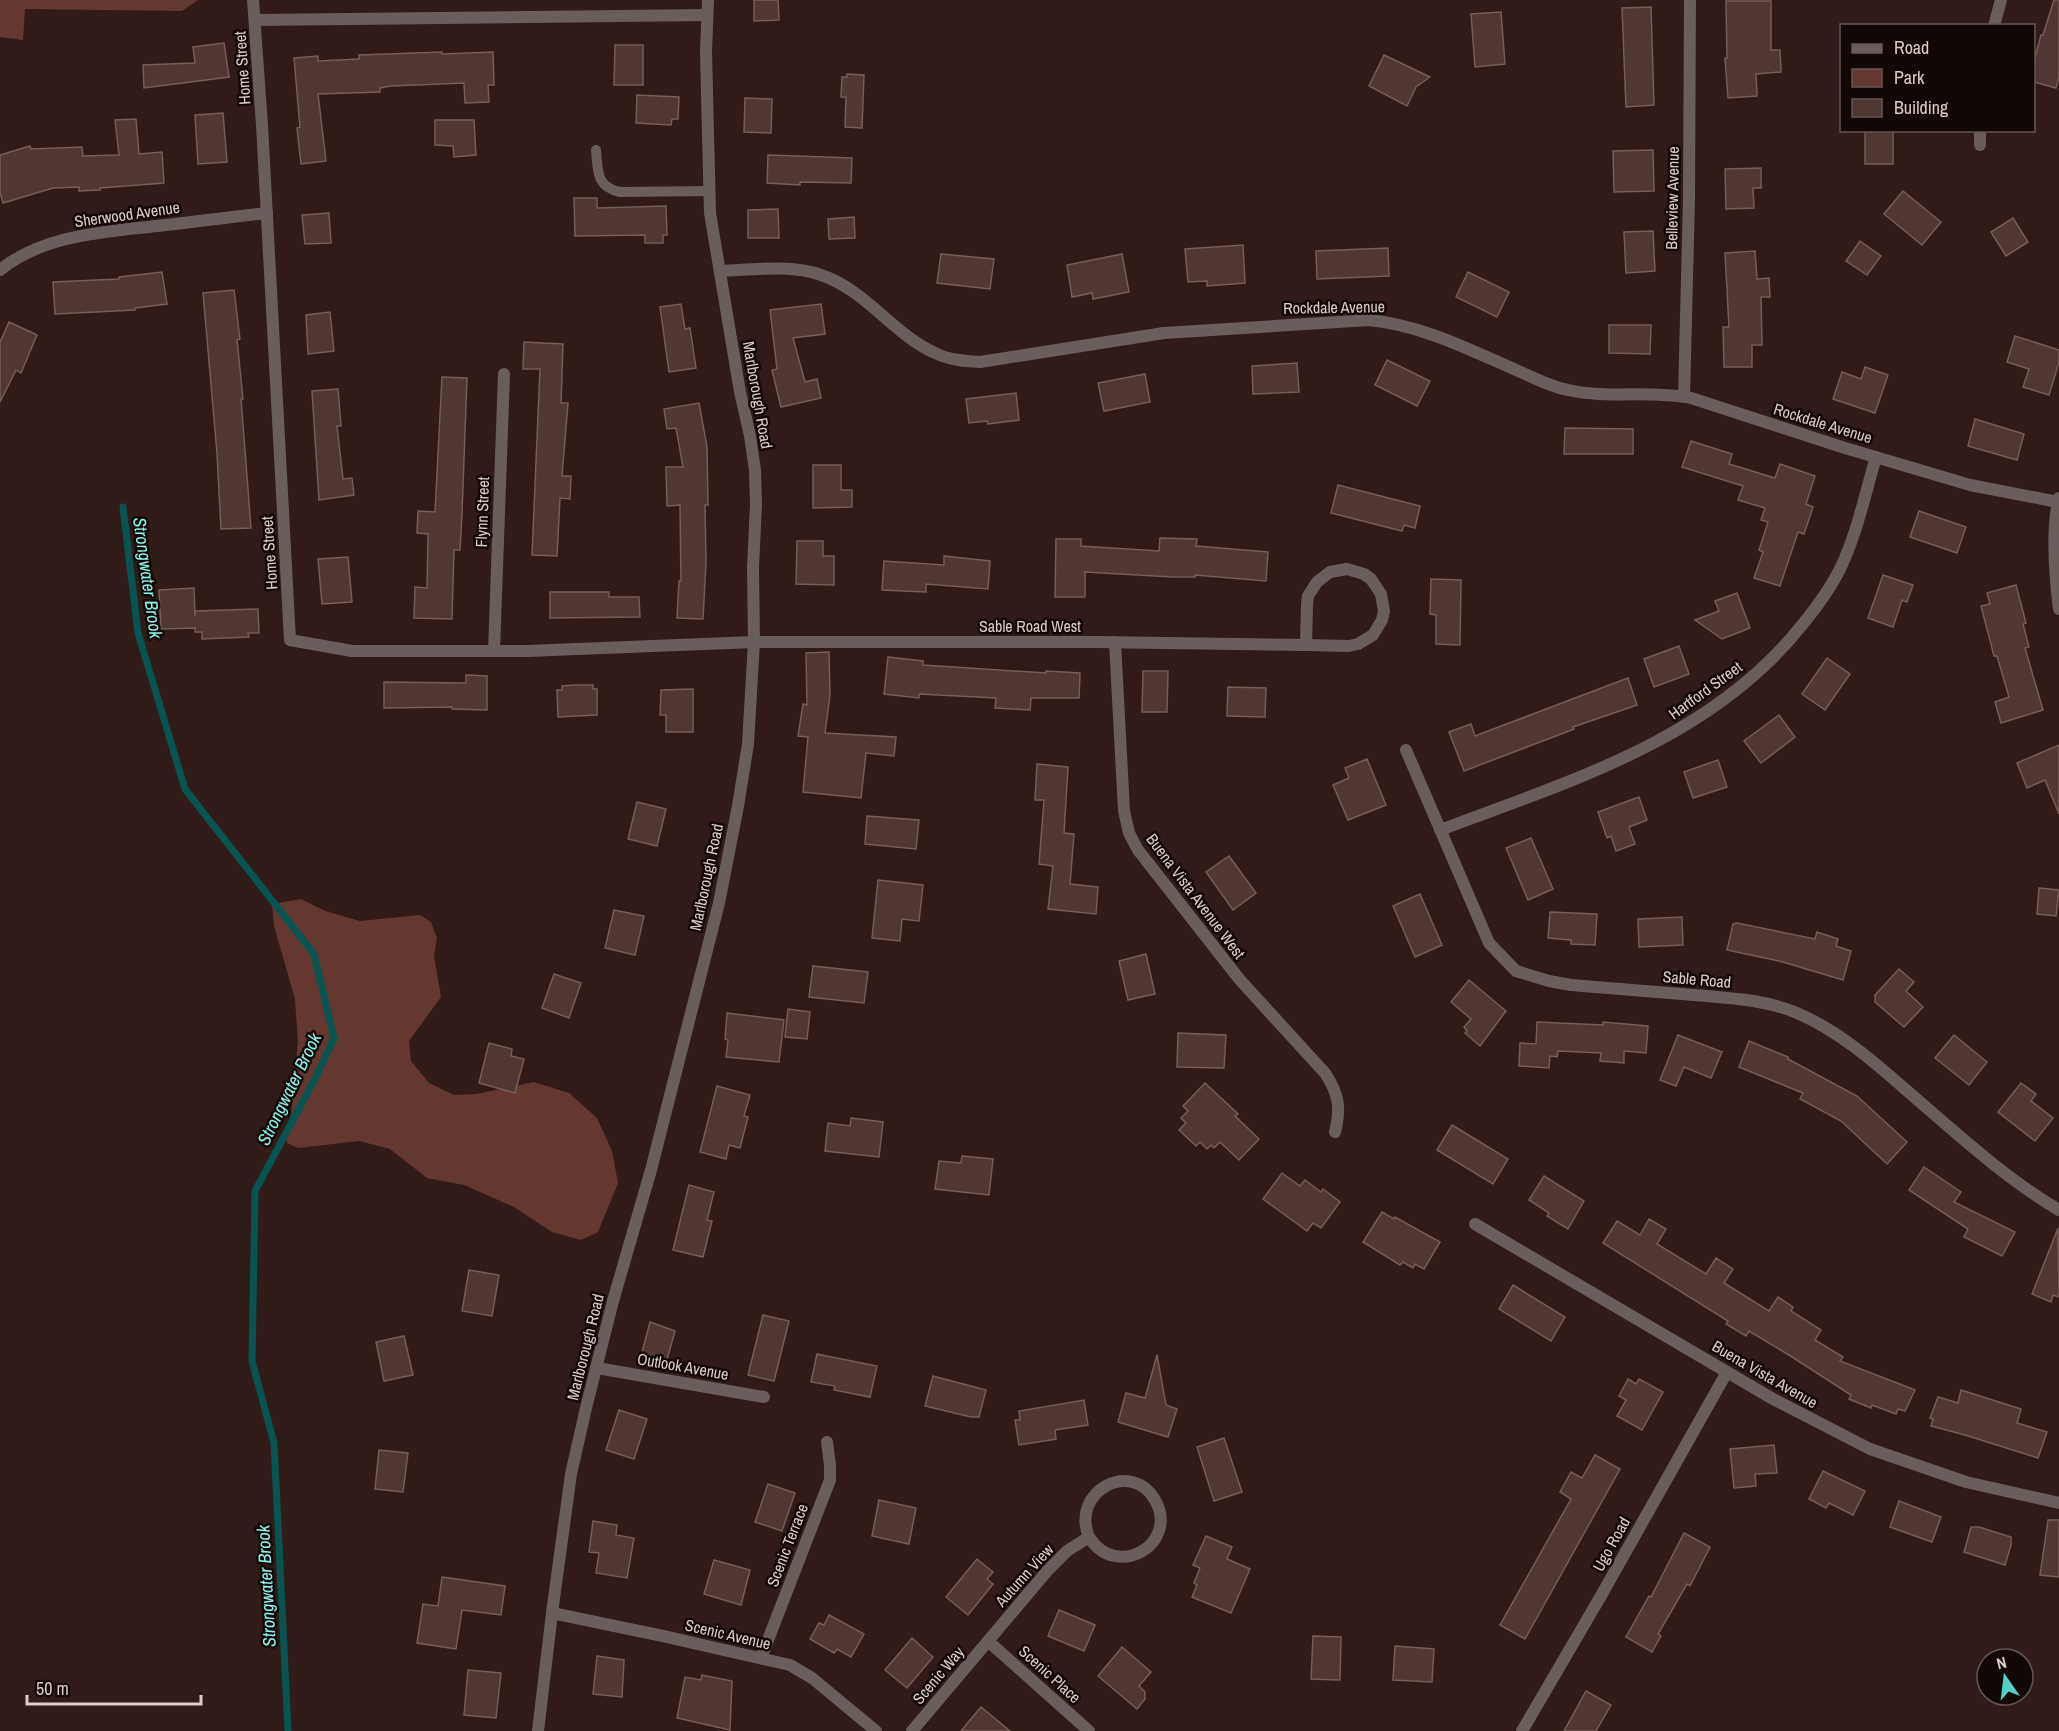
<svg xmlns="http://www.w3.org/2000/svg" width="2059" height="1731" font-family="'Archivo Narrow',sans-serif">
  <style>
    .green { fill: #653731 }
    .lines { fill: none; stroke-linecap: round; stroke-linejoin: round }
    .stream { stroke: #065551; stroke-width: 7 }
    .building { fill: #4f3733; stroke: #775c58; stroke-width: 1.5 }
    .service { stroke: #6a5e5c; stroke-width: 10 }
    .minor { stroke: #6a5e5c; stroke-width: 12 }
    .tertiary { stroke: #6a5e5c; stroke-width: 12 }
    .labels { text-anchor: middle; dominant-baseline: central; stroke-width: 5; stroke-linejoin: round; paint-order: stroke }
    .street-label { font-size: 16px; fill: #ddcdca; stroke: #120907 }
    .water-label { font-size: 18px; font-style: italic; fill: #8cf5ec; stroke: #120907 }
  </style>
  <rect width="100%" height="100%" fill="#311b18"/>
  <g class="green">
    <polygon points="0,0 198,0 182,11 25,9 23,40 0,37"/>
    <polygon points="301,899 325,911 360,921 420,915 431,922 437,938 434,956 441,997 409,1041 411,1061 429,1083 454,1095 476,1094 534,1082 569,1093 597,1118 612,1151 618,1183 598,1232 581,1240 552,1232 514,1207 464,1185 427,1178 390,1149 359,1141 298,1148 287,1143 285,1135 291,1114 298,1042 295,999 274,926 272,904"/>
  </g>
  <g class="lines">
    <polyline class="stream" points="123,507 138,633 185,789 314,954 334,1038 316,1077 255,1191 252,1361 274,1443 288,1731"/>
  </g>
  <g class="building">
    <polygon points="754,0 778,0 779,20 754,21"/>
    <polygon points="2054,0 2059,0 2059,77 2056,88 2034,82 2034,62 2041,35 2043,35"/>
    <polygon points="1726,1 1771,1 1771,50 1780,50 1781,72 1756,74 1757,96 1728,98 1725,58 1727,58"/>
    <polygon points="1651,7 1654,105 1626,107 1622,8"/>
    <polygon points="1501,12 1505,64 1475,67 1471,14"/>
    <polygon points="224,43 229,77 144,88 143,65 195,63 193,47"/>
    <polygon points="615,45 643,45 643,85 614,85"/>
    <polygon points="442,52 442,54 493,52 494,85 488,85 489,102 465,103 464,83 391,86 380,88 380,92 318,94 326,161 301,164 297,128 300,127 294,58 318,56 318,61 359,59 359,55"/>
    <polygon points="1384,55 1430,77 1416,87 1407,106 1369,86"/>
    <polygon points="847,74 864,75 862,128 845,127 846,97 841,97 842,77 847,77"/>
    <polygon points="637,95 679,97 678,119 672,119 671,125 636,123"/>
    <polygon points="745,98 772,99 771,133 744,132"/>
    <polygon points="223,113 227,162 198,164 195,115"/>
    <polygon points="136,119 139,154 162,152 164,183 100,188 100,190 79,191 79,187 53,188 3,203 0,192 0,155 30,146 31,149 82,147 83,156 119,155 115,120"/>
    <polygon points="435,120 474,120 476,155 454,157 453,146 435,145"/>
    <rect x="1865" y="130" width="28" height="34"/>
    <polygon points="1653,150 1654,191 1614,192 1613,151"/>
    <polygon points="768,155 852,158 851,183 800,182 800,185 767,183"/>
    <polygon points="1761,168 1761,188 1753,188 1754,208 1726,209 1725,169"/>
    <polygon points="1903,191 1941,222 1922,245 1884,214"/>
    <polygon points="574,198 597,198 597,208 666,206 667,235 663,235 663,243 645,243 645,235 575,236"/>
    <polygon points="778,209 779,238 748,238 748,210"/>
    <polygon points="329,213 331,243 305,244 302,215"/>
    <polygon points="854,217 855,238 829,239 828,219"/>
    <polygon points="2013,218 2028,242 2006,256 1991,232"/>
    <polygon points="1653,231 1655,271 1626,273 1624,232"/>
    <polygon points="1860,241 1881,256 1867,275 1846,261"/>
    <polygon points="1243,245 1245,283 1207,286 1207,281 1188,282 1185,249"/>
    <polygon points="1388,248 1389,276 1317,279 1316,251"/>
    <polygon points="1755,251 1757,279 1769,278 1770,297 1761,297 1762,345 1752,345 1752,367 1724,367 1723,327 1729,327 1725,253"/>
    <polygon points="941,254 994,259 990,289 937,283"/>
    <polygon points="1122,254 1129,292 1093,299 1092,293 1072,297 1067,265"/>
    <polygon points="162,272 167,304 135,308 135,310 55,314 53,282 119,279 119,277"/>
    <polygon points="1468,272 1509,292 1497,317 1456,297"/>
    <polygon points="234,290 240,339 237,340 243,399 241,399 251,528 221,529 217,453 203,293"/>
    <polygon points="681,304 685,329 690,328 696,368 669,372 660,307"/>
    <polygon points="821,304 825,334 793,338 805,382 817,379 821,398 781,407 772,370 777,369 770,310"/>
    <polygon points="330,312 334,351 308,354 306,315"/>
    <polygon points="9,322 37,335 21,373 16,370 0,402 0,342"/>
    <polygon points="1609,325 1651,325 1650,354 1609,353"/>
    <polygon points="2015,336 2059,350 2059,362 2049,395 2023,387 2029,369 2007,362"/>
    <polygon points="524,342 563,344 561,403 568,403 562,476 571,476 570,499 560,498 557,556 532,555 540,369 523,369"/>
    <polygon points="1387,360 1430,381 1417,406 1375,385"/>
    <polygon points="1297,363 1299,392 1253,394 1252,366"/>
    <polygon points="1865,367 1888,375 1875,413 1833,399 1842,372 1861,379"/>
    <polygon points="1145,374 1150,402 1104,411 1098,383"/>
    <polygon points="442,377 467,378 462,513 460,550 454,550 452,619 414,618 415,587 427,588 428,534 417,533 418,511 435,512"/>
    <polygon points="338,389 341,426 337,426 343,479 352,478 354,495 319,500 312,391"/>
    <polygon points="1016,393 1019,420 988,424 987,421 969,423 966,399"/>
    <polygon points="699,403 707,447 708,505 705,505 706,562 703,619 677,618 679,581 681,581 680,505 667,506 666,467 683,467 676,428 667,429 664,409"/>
    <polygon points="1975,419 2024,434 2017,460 1968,446"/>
    <polygon points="1565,428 1633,429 1633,454 1564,454"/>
    <polygon points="1691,441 1732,454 1729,464 1775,478 1780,464 1815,476 1806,504 1813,507 1804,534 1798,532 1780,586 1754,578 1763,552 1759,550 1768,522 1761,520 1765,508 1738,500 1743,486 1682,467"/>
    <polygon points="813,465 841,465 841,490 852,490 852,507 813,508"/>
    <polygon points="1338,485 1420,506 1415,528 1404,525 1402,531 1331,513"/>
    <polygon points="1919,511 1966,527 1957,553 1910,537"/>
    <polygon points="1160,538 1197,539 1196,546 1268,552 1266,581 1195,575 1195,577 1173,577 1085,572 1085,597 1055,597 1056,539 1081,539 1081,546 1159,551"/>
    <polygon points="797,541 823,541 823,556 834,556 834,585 796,584"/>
    <polygon points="944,556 990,561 988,589 926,584 926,592 882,590 884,561 944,565"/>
    <polygon points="348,557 352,602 322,604 318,559"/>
    <polygon points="1883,575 1913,585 1907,602 1902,600 1893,627 1868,618"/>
    <polygon points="1431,579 1461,580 1460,645 1436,644 1436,615 1430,614"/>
    <polygon points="2016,585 2026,623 2023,624 2029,647 2025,648 2043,710 2001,723 1995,702 2009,697 1997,656 1994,656 1981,606 1990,604 1987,593"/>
    <polygon points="194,588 195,616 195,611 258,609 259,633 248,633 249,637 202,639 202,632 195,632 195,628 161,629 159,590"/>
    <polygon points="550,592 609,592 609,597 639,597 640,617 550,618"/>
    <polygon points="1737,593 1750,628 1722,639 1695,620 1719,611 1715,601"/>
    <polygon points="1679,646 1689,674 1654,687 1644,659"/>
    <polygon points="829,652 830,695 825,733 896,737 894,756 866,753 861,798 803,792 808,737 798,736 803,704 807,705 806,653"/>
    <polygon points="888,657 923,661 923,665 1046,673 1046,671 1080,673 1079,698 1031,698 1030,710 995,708 996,698 919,694 919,698 884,694"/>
    <polygon points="1827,658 1850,674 1825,710 1802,694"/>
    <polygon points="1143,671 1168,671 1167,712 1142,712"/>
    <polygon points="466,675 487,676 487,710 452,709 452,707 384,708 384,682 466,683"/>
    <polygon points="1628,678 1637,705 1573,727 1574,729 1464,771 1449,732 1471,724 1475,736"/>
    <polygon points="575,685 593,685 593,689 597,689 597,715 558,717 557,690 562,690 562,686"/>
    <polygon points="1228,687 1266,688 1265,717 1227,716"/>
    <polygon points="693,689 693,732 666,732 666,715 660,715 661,690"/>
    <polygon points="1779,715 1795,737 1761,763 1744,741"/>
    <polygon points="2059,745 2059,814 2045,780 2027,788 2017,763"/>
    <polygon points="1367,759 1386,805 1348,820 1333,785 1349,778 1345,768"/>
    <polygon points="1718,760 1727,787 1693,798 1684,772"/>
    <polygon points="1037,764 1068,767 1064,833 1074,834 1070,884 1098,887 1096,914 1048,909 1053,866 1039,864 1044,800 1035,800"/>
    <polygon points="1639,797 1647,820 1629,827 1635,844 1616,851 1611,836 1607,838 1598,812"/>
    <polygon points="637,802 666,809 657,846 628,839"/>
    <polygon points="867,816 919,820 916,849 865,844"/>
    <polygon points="1531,838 1553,889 1528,900 1506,848"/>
    <polygon points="1229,856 1256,893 1233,910 1206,872"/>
    <polygon points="878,880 923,885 919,921 902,919 900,941 872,938"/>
    <polygon points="2039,888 2059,890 2056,916 2037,914"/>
    <polygon points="1420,894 1442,945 1415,957 1393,906"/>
    <polygon points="614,910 644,916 635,955 605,948"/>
    <polygon points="1550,912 1597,914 1595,945 1571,944 1571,940 1548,938"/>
    <polygon points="1682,917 1683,945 1639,947 1638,919"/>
    <polygon points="1737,923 1815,939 1817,932 1838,939 1836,946 1851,951 1843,980 1783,962 1727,950 1733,924"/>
    <polygon points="1146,954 1155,994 1128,1000 1119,961"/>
    <polygon points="813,966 868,972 864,1003 809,997"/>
    <polygon points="1899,969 1914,982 1906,991 1923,1007 1904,1027 1875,1002 1875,995"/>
    <polygon points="554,974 581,983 569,1018 542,1008"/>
    <polygon points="1469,980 1506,1011 1480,1046 1465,1033 1467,1031 1464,1027 1471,1019 1451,1002"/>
    <polygon points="788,1009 810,1012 807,1039 785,1037"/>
    <polygon points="727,1013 784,1020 779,1062 726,1057 728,1040 725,1039"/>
    <polygon points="1537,1022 1603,1025 1603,1022 1648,1026 1646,1053 1624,1051 1624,1063 1600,1061 1601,1053 1558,1051 1557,1057 1550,1056 1549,1068 1519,1066 1520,1043 1536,1044"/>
    <polygon points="1178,1033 1226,1035 1224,1068 1177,1067"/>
    <polygon points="1678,1035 1722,1052 1711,1078 1684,1067 1676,1086 1660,1080"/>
    <polygon points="1954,1035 1987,1062 1969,1085 1935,1058"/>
    <polygon points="1749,1041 1788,1057 1788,1059 1857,1096 1907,1142 1887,1164 1841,1121 1800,1099 1803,1093 1739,1067"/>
    <polygon points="489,1043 512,1049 511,1056 524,1059 515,1093 479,1083"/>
    <polygon points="1205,1083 1238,1114 1235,1116 1259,1139 1239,1160 1220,1142 1214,1148 1211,1145 1207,1149 1200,1142 1196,1146 1179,1130 1186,1123 1181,1118 1188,1111 1183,1106"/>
    <polygon points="2021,1083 2036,1094 2031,1101 2053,1118 2035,1141 1998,1112"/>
    <polygon points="717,1086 750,1095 744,1116 748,1117 740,1148 729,1145 726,1159 700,1152"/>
    <polygon points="851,1118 883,1122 879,1157 825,1151 828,1123 850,1126"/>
    <polygon points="1452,1125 1508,1159 1493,1184 1437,1150"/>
    <polygon points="962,1156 993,1159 989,1195 935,1189 939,1161 961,1163"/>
    <polygon points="1924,1167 1961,1192 1954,1202 2015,1232 2002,1256 1964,1237 1968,1229 1909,1190"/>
    <polygon points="1282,1173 1300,1186 1305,1180 1321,1192 1323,1189 1340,1202 1321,1228 1313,1223 1307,1231 1263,1199"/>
    <polygon points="1544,1176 1584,1201 1568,1229 1547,1216 1549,1213 1529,1200"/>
    <polygon points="689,1185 714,1192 707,1220 712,1221 703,1257 673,1250"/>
    <polygon points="1382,1212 1394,1219 1395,1217 1440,1242 1424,1269 1415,1264 1413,1268 1403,1262 1400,1265 1363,1242"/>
    <polygon points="1649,1219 1666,1229 1657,1244 1706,1274 1716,1258 1733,1269 1724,1283 1769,1311 1778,1297 1793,1307 1791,1311 1821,1330 1815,1340 1843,1357 1840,1361 1915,1390 1905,1411 1898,1409 1896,1414 1872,1405 1871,1408 1849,1399 1851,1395 1789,1355 1749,1331 1746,1336 1726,1324 1728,1321 1603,1243 1617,1221 1640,1235"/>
    <polygon points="2058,1228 2059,1297 2053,1295 2051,1302 2032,1294"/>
    <polygon points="469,1270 499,1275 492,1316 462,1311"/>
    <polygon points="1513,1285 1565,1317 1551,1341 1499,1309"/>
    <polygon points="763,1315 789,1321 774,1381 748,1375"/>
    <polygon points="650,1322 675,1331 666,1363 641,1356"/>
    <polygon points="404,1336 413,1375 384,1381 376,1342"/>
    <polygon points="817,1354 877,1366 870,1397 834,1390 835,1386 811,1382"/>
    <polygon points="1157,1355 1166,1405 1177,1409 1168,1437 1118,1422 1126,1393 1145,1398"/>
    <polygon points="933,1376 986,1390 979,1417 971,1417 925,1406"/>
    <polygon points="1628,1379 1636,1384 1639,1379 1663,1392 1642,1430 1617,1416 1626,1400 1619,1396"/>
    <polygon points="1961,1390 2021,1409 2017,1423 2047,1432 2038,1458 1965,1435 1931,1426 1933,1419 1930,1418 1938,1397 1958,1403"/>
    <polygon points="1084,1400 1088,1425 1055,1430 1056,1439 1019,1445 1015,1420 1020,1420 1019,1411"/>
    <polygon points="619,1410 647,1419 634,1459 606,1450"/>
    <polygon points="1224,1438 1242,1492 1214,1501 1197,1447"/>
    <polygon points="1774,1445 1777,1473 1755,1474 1756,1486 1734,1488 1730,1449"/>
    <polygon points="379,1450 408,1453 403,1492 375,1489"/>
    <polygon points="1595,1455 1620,1469 1525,1639 1500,1625 1571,1499 1560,1492 1571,1472 1582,1478"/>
    <polygon points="1823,1471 1865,1491 1853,1515 1829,1503 1826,1508 1809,1499"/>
    <polygon points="768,1484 795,1493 782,1531 755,1522"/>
    <polygon points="879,1500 916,1508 909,1544 872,1536"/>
    <polygon points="1899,1501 1941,1517 1932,1542 1890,1527"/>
    <polygon points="2048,1520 2059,1520 2059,1577 2040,1575"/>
    <polygon points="593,1521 617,1525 616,1535 634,1538 627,1578 596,1573 599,1553 589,1552"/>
    <polygon points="1971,1527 1979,1527 2011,1537 2011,1545 2005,1565 1964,1552"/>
    <polygon points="1684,1533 1710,1547 1690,1586 1687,1584 1658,1634 1661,1636 1652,1652 1626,1637 1649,1596 1651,1597"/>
    <polygon points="1206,1536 1232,1547 1227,1559 1250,1569 1231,1613 1192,1597 1197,1585 1194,1583 1200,1568 1193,1565"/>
    <polygon points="977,1559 993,1572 987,1579 993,1584 968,1615 946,1597"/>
    <polygon points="714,1560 750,1570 741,1605 704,1594"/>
    <polygon points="442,1577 505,1586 501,1615 462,1610 456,1649 417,1643 423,1604 438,1606"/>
    <polygon points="1059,1610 1095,1625 1084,1651 1048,1636"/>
    <polygon points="829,1615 864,1634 851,1657 837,1649 834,1653 810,1639 819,1623 824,1625"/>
    <polygon points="1313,1636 1341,1637 1340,1680 1311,1679"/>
    <polygon points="912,1638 933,1657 907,1688 885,1670"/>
    <polygon points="1395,1646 1434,1649 1432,1682 1393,1680"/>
    <polygon points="1122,1647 1151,1672 1139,1686 1145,1692 1145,1699 1137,1709 1098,1676"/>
    <polygon points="597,1656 624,1660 622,1697 593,1694"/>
    <polygon points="468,1670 501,1673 496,1718 464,1715"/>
    <polygon points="702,1675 732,1681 730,1730 677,1718 685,1677 701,1680"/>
    <polygon points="1586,1691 1611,1705 1596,1731 1564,1731"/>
    <polygon points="981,1707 1010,1731 961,1731"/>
  </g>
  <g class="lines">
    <path class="service" d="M596,150C598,171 596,187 620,192L709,191"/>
    <g class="minor">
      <polyline points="253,0 262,125 290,640 352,651 527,651 754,642 1096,642 1306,645 1349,646 1358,644 1373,635 1382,620 1384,611 1381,594 1371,579 1364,574 1347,569 1330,572 1317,582 1308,596 1307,604 1306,645"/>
      <polyline points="255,20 707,15"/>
      <polyline points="1994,26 2001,0"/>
      <polyline points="1980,145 1980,130"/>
      <path d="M0,270C43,235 104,232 157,226C194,222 230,217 267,213"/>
      <path d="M720,271C752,270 790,264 821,275C866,290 893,334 935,353C949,360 965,361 980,362L1164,333L1369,320C1421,325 1468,349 1516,370C1533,377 1550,387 1568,390C1608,399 1649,390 1691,398L1845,448L1970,485L2058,502"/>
      <polyline points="1684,397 1689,199 1690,0"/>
      <path d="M2059,498C2051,529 2055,577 2059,609"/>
      <path d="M1115,642L1124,811L1129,833L1138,850L1240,980L1325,1073C1339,1094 1341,1108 1335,1132"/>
      <polyline points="494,651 504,374"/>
      <path d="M1406,750L1489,943L1516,971L1549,981L1571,985C1612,988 1653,992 1694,995C1728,998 1764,999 1797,1013C1837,1030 1872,1060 1905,1089C1954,1131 2003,1177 2059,1210"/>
      <path d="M1440,830C1570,781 1712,739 1802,625C1816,608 1830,589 1840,569C1857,534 1865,494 1876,457"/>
      <polyline points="1475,1224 1773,1399 1870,1449 1966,1482 2059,1503"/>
      <polyline points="597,1368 764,1397"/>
      <polyline points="552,1613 663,1636 790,1665 812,1678 876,1731"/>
      <polyline points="988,1641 1089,1731"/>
      <polyline points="761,1658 830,1480 830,1465 827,1442"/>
      <path d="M912,1731L1048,1570L1067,1551L1089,1537C1116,1581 1180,1544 1155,1500C1132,1459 1070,1491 1089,1537"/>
      <polyline points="1522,1731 1602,1594 1727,1372"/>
    </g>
    <polyline class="tertiary" points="538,1731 552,1613 571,1474 586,1408 613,1301 651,1170 719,903 738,806 748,744 754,642 753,568 756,504 755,470 750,436 740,392 710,213 706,52 708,0"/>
  </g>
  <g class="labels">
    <g class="street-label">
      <text transform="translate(242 68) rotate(-94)">Home Street</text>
      <text transform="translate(1672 198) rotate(-89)">Belleview Avenue</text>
      <text transform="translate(127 214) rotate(-8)">Sherwood Avenue</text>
      <text transform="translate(1334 307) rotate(-1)">Rockdale Avenue</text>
      <text transform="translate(758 395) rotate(80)">Marlborough Road</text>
      <text transform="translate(1823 423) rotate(17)">Rockdale Avenue</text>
      <text transform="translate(482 512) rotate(-88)">Flynn Street</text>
      <text transform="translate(269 553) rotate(-94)">Home Street</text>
      <text x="1030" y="626">Sable Road West</text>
      <text transform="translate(1705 690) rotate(-36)">Hartford Street</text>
      <text transform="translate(706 877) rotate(-78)">Marlborough Road</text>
      <text transform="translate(1196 896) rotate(53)">Buena Vista Avenue West</text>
      <text transform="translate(1697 979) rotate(5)">Sable Road</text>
      <text transform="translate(585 1347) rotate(-76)">Marlborough Road</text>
      <text transform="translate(683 1366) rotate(10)">Outlook Avenue</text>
      <text transform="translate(1765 1374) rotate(30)">Buena Vista Avenue</text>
      <text transform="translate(1611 1544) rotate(-61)">Ugo Road</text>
      <text transform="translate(787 1545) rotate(-69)">Scenic Terrace</text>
      <text transform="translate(1024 1575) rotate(-48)">Autumn View</text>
      <text transform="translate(728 1634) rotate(13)">Scenic Avenue</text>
      <text transform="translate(1050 1674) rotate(42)">Scenic Place</text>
      <text transform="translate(938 1675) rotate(-50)">Scenic Way</text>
    </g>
    <g class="water-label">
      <text transform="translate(148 578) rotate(82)">Strongwater Brook</text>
      <text transform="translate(289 1089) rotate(-64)">Strongwater Brook</text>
      <text transform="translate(266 1586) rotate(-93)">Strongwater Brook</text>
    </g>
  </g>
  <rect x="1840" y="24" width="195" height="108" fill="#120907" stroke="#635755" stroke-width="1.5"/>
  <rect x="1852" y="44" width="30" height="9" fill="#6a5e5c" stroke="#635755" stroke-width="1.5"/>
  <text x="1894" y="54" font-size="18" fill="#ddcdca">Road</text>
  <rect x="1852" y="69" width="30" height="18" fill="#653731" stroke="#635755" stroke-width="1.5"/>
  <text x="1894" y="84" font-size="18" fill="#ddcdca">Park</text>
  <rect x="1852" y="99" width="30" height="18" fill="#4f3733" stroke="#635755" stroke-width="1.5"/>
  <text x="1894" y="114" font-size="18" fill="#ddcdca">Building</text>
  <g transform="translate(2005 1677) rotate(346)"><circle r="28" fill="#120907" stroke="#635755" stroke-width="1.5"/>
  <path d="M0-4.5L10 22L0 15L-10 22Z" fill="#55cec5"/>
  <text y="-9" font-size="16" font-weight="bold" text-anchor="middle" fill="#ddcdca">N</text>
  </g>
  <path d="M27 1695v9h174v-9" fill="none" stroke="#ddcdca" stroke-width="3"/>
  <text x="36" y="1695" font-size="18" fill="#ddcdca" stroke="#120907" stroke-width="4.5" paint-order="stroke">50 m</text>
</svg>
